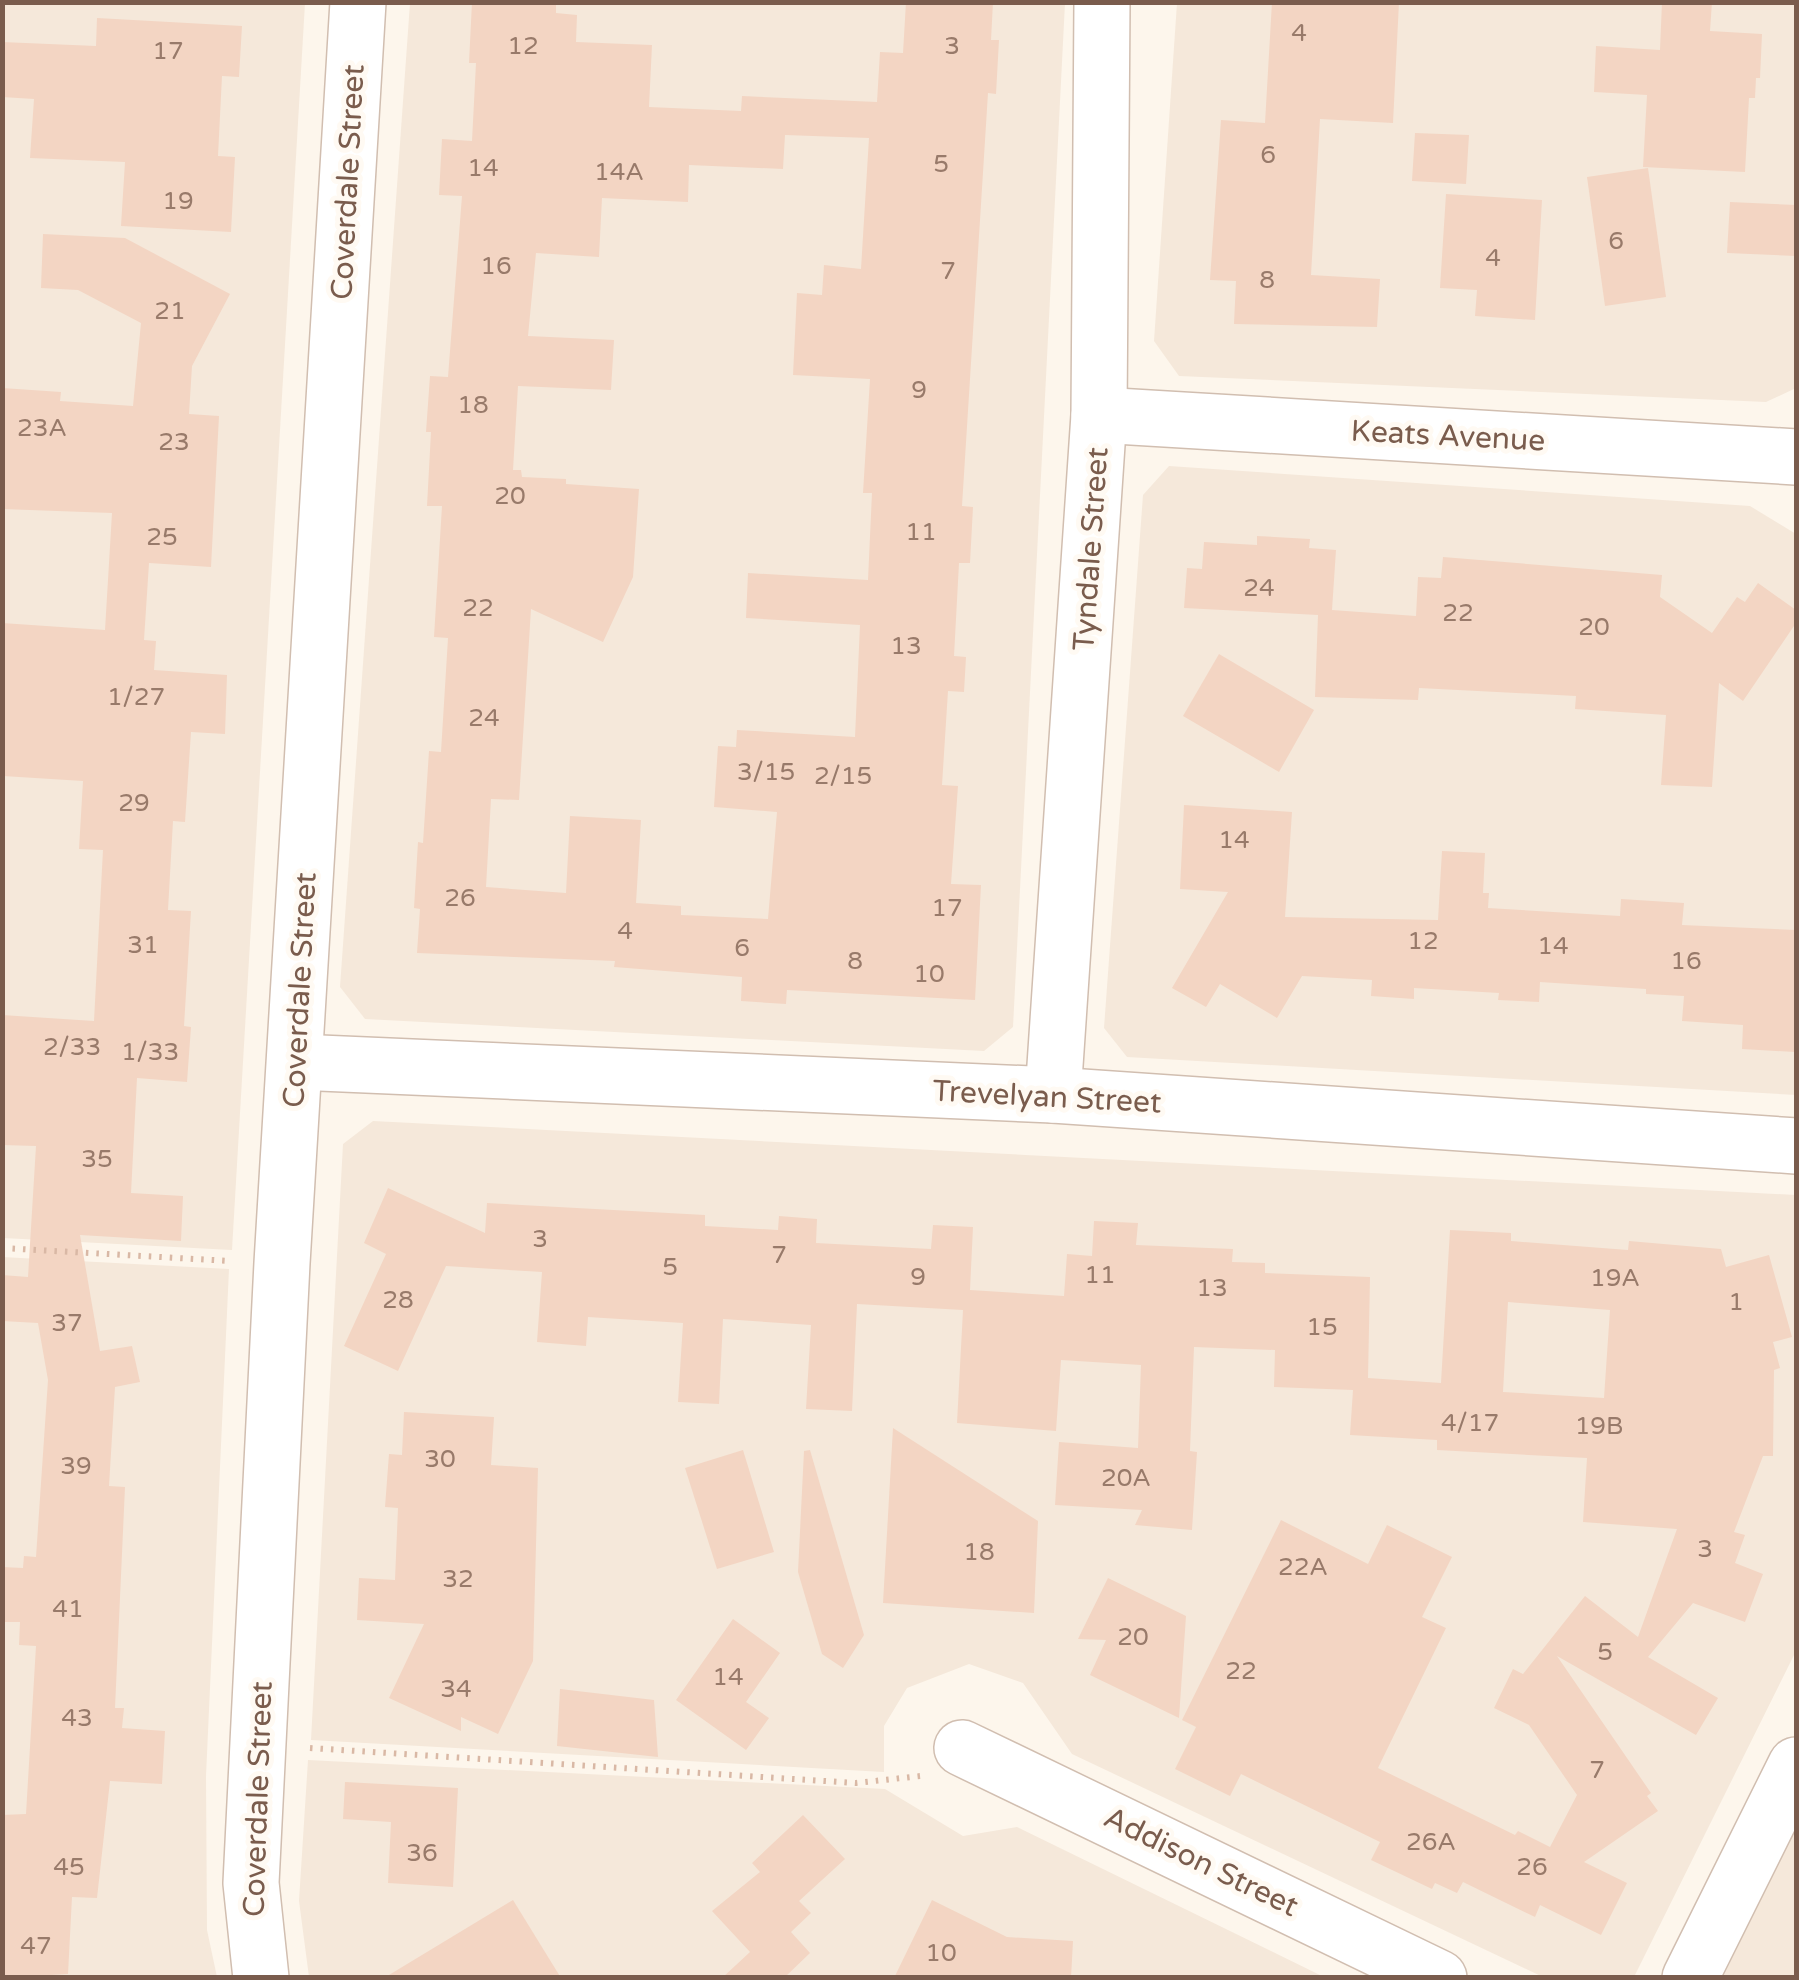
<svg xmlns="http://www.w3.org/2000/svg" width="1799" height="1980" font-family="'Varela Round',sans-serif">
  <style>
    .residential { fill: #f5e8da }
    .building { fill: #f3d5c3; fill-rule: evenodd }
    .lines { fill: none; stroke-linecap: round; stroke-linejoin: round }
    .minor-casing { stroke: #d1beb0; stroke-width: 58 }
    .path { stroke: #d9b8a5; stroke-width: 6; stroke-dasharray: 2.5 8; stroke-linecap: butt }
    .minor { stroke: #fff; stroke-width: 55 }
    .labels { text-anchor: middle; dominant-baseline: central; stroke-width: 10; stroke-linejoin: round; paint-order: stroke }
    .number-label { font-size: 25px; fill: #987a6a }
    .street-label { font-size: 30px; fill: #7a5c4d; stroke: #fffaf3 }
  </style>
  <rect width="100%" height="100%" fill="#fdf6ec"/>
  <g class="residential">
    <polygon points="2,3 305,3 232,1250 3,1238"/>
    <polygon points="410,3 1065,3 1013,1027 984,1051 365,1019 340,987"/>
    <polygon points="1177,3 1796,3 1796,388 1766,402 1179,376 1154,341"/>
    <polygon points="1169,466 1750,506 1796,534 1796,1095 1127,1057 1104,1028 1143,495"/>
    <polygon points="373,1121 1796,1195 1796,1651 1634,1977 1543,1977 1072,1754 1023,1683 969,1664 907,1688 884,1726 884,1772 311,1740 343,1144"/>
    <polygon points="2,1257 229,1269 206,1776 207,1930 217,1977 3,1977"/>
    <polygon points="308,1760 885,1789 963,1836 1017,1827 1324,1977 309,1977 299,1901"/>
    <polygon points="1796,1825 1796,1977 1723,1977"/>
  </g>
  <g class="building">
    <path d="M472,2H556V13L577,15L576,42L652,45L649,107L741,111L742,96L877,102L880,52L903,53L906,2H993L991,40H999L996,94L988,93L962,506L973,507L970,563H959L954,656L966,657L964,692L948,691L942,785L958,786L951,884L981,885L975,1000L787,990L786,1004L741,1001L742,977L614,967L615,961L417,953L420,909L414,908L418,842L423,843L429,751L441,752L448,638L434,637L442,506H427L431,432H426L430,376L448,377L462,196L439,195L442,139L472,141L476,63H469ZM785,135L869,138L861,269L824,265L822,295L797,293L793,375L870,379L863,493H872L868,580L748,573L746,618L860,625L855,737L737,730L736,747L718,746L714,807L777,812L768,919L681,915V906L636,903L641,820L570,816L566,893L486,887L491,799L519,800L531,609L603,642L633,577L639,489L566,484V479L522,477L521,470H513L518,386L611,390L614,340L528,336L536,253L599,257L602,198L688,202L689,165L783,169Z"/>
    <polygon points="1272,2 1399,2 1393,123 1320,119 1311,275 1380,279 1377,327 1234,324 1236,281 1210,280 1221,120 1265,123"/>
    <polygon points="1662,2 1712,2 1710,31 1762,34 1760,78 1756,78 1755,98 1749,98 1745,172 1643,167 1647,95 1594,92 1596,46 1660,50"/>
    <polygon points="97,18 242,26 239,77 222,76 218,156 235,157 231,232 121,226 125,162 30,158 34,99 2,97 2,42 96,46"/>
    <polygon points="1415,133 1469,135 1466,184 1412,181"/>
    <polygon points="1648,168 1666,297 1605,306 1587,177"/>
    <polygon points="1446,194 1542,200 1535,320 1475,316 1477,290 1440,288"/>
    <polygon points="1730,202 1796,205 1796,256 1727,253"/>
    <polygon points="43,234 125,238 230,294 192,366 189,414 219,416 211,567 149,563 144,640 156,641 154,670 227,675 225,734 191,732 185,822 173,821 168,910 191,911 184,1026 191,1027 187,1082 137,1078 131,1193 183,1196 181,1241 80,1235 100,1351 132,1346 140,1382 115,1387 109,1486 125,1487 115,1708 124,1708 122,1728 165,1731 162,1784 110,1781 97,1898 72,1897 68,1974 2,1978 2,1815 26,1814 36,1646 19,1645 20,1622 2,1622 2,1567 23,1568 24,1556 36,1557 48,1380 38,1323 2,1321 2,1275 28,1277 36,1146 2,1145 2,1015 94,1021 103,850 79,849 83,781 3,776 2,623 105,630 112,513 2,509 2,388 61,392 60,401 133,406 141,323 78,290 41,288"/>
    <polygon points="1257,536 1310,539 1309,548 1336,550 1332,610 1416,616 1418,577 1441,578 1443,557 1662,575 1660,597 1712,633 1737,597 1745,602 1758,583 1796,610 1796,623 1743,701 1719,683 1712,787 1661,785 1666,715 1575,709 1576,696 1419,688 1418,700 1315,697 1318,615 1184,608 1187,568 1202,569 1204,542 1257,545"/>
    <polygon points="1219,654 1314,710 1279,772 1183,716"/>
    <polygon points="1184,805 1292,812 1285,917 1438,920 1442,851 1485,853 1483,893 1489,893 1488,908 1620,916 1621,899 1684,903 1682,925 1796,930 1795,1052 1742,1049 1743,1025 1682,1021 1684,996 1646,994 1646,989 1540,982 1539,1002 1498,1000 1499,993 1414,988 1414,999 1371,996 1372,980 1302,976 1277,1018 1220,984 1206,1007 1172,988 1228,892 1180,889"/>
    <path d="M388,1188L485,1233L487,1203L705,1215V1226L778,1230L779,1216L817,1219L816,1243L931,1249L933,1225L973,1227L970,1290L1064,1296L1067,1254L1092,1256L1094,1221L1138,1223L1136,1245L1233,1249L1232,1262L1265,1263V1273L1370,1277L1368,1378L1441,1383L1450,1230L1511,1233V1241L1628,1250L1629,1241L1721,1249L1726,1267L1769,1255L1792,1337L1773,1342L1780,1368L1774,1370L1773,1456H1763L1734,1532L1745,1535L1735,1563L1763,1574L1745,1622L1693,1603L1648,1657L1718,1698L1696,1735L1557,1656L1651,1793L1647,1796L1658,1811L1584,1862L1627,1883L1601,1935L1540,1905L1535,1917L1463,1882L1457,1893L1435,1883L1432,1889L1371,1860L1380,1842L1241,1774L1230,1796L1175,1769L1196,1727L1182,1720L1281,1520L1368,1564L1387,1525L1452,1557L1422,1617L1446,1628L1378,1768L1515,1835L1518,1831L1550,1847L1577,1795L1529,1725L1494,1708L1513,1669L1523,1674L1585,1596L1638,1637L1677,1529L1583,1522L1587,1458L1437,1450V1440L1350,1435L1353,1390L1274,1387L1275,1350L1194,1347L1190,1451L1197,1452L1192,1530L1135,1525L1142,1510L1055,1505L1059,1442L1138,1448L1141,1365L1061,1360L1056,1431L957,1423L963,1310L857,1304L852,1411L806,1409L811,1325L723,1319L719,1404L678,1402L683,1323L588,1317L586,1346L537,1342L542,1272L446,1266L398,1371L344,1346L386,1254L364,1243ZM1508,1302L1610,1310L1604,1398L1503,1392Z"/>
    <polygon points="404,1412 494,1417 491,1465 538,1468 533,1661 498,1734 461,1717 461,1731 389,1698 424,1624 357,1620 359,1578 395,1580 398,1508 385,1507 389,1454 402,1455"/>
    <polygon points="893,1428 1038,1521 1034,1613 883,1603"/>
    <polygon points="743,1450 774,1552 717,1569 685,1468"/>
    <polygon points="810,1450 864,1635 843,1668 822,1654 798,1572 804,1451"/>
    <polygon points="1108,1578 1186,1616 1179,1718 1090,1675 1106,1640 1078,1639"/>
    <polygon points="733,1619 780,1653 746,1702 769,1718 746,1750 676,1700"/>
    <polygon points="560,1689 654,1700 658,1757 557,1746"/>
    <polygon points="345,1782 458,1788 453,1887 388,1883 391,1822 343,1819"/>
    <polygon points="803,1815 845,1859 799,1901 811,1913 791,1932 810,1953 784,1978 722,1978 750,1952 712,1911 760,1872 752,1863"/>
    <polygon points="513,1900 561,1978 384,1978"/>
    <polygon points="932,1900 1007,1937 1073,1941 1071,1978 894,1978"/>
  </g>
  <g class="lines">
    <defs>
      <g id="minor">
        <polyline points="1099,415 1796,457"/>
        <polyline points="297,1062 1053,1095 1796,1146"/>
        <polyline points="1053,1095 1099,415 1102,2"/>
        <polyline points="962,1748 1439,1978"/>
        <polyline points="261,1978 251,1883 282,1263 358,2"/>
        <polyline points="1690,1978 1796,1765"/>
      </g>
    </defs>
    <use href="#minor" class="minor-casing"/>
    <g class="path">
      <polyline points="2,1248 230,1261"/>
      <polyline points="310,1748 856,1783 921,1776"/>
    </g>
    <use href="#minor" class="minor"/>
  </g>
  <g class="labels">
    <g class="number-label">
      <text x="1299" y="33">4</text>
      <text x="523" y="46">12</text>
      <text x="952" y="46">3</text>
      <text x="168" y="51">17</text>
      <text x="1268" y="155">6</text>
      <text x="941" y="164">5</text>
      <text x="483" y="168">14</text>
      <text x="619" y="172">14A</text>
      <text x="178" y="201">19</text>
      <text x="1616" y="241">6</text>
      <text x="1493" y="258">4</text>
      <text x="496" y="266">16</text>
      <text x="948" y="271">7</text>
      <text x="1267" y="280">8</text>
      <text x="170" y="311">21</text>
      <text x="919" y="390">9</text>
      <text x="473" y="405">18</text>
      <text x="42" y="428">23A</text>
      <text x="174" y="442">23</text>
      <text x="510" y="496">20</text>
      <text x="921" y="532">11</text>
      <text x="162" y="537">25</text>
      <text x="1259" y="588">24</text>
      <text x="478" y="608">22</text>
      <text x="1458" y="613">22</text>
      <text x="1594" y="627">20</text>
      <text x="906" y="646">13</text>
      <text x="136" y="697">1/27</text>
      <text x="484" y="718">24</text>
      <text x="766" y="772">3/15</text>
      <text x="843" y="776">2/15</text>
      <text x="134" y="803">29</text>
      <text x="1234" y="840">14</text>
      <text x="460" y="898">26</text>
      <text x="947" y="908">17</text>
      <text x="625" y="931">4</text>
      <text x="1423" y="941">12</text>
      <text x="143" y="945">31</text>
      <text x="1553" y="946">14</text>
      <text x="742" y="948">6</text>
      <text x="855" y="961">8</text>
      <text x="1686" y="961">16</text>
      <text x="929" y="974">10</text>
      <text x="72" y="1047">2/33</text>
      <text x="150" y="1052">1/33</text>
      <text x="97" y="1159">35</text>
      <text x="540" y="1239">3</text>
      <text x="779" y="1255">7</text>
      <text x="670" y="1267">5</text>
      <text x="1100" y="1275">11</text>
      <text x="918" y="1277">9</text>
      <text x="1615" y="1278">19A</text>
      <text x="1212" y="1288">13</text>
      <text x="398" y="1300">28</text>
      <text x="1736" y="1302">1</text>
      <text x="67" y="1323">37</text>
      <text x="1322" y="1327">15</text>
      <text x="1470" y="1423">4/17</text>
      <text x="1599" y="1426">19B</text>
      <text x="440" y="1459">30</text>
      <text x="76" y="1466">39</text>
      <text x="1126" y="1478">20A</text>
      <text x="1705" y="1549">3</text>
      <text x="979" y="1552">18</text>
      <text x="1303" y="1567">22A</text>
      <text x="458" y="1579">32</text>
      <text x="68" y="1609">41</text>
      <text x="1133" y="1637">20</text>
      <text x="1605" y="1652">5</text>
      <text x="1241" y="1671">22</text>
      <text x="728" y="1677">14</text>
      <text x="456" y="1689">34</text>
      <text x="77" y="1718">43</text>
      <text x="1597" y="1770">7</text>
      <text x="1431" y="1842">26A</text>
      <text x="422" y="1853">36</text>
      <text x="69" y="1867">45</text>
      <text x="1532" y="1867">26</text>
      <text x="36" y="1946">47</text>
      <text x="941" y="1953">10</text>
    </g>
    <g class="street-label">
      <text transform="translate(348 182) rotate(-87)">Coverdale Street</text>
      <text transform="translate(1448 436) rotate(3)">Keats Avenue</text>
      <text transform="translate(1091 549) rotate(-86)">Tyndale Street</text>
      <text transform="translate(300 990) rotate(-87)">Coverdale Street</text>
      <text transform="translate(1047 1097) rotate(3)">Trevelyan Street</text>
      <text transform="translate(258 1799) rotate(-88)">Coverdale Street</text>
      <text transform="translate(1201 1862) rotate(26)">Addison Street</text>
    </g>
  </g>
  <rect width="1799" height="1980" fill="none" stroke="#7a5c4d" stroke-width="10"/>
</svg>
